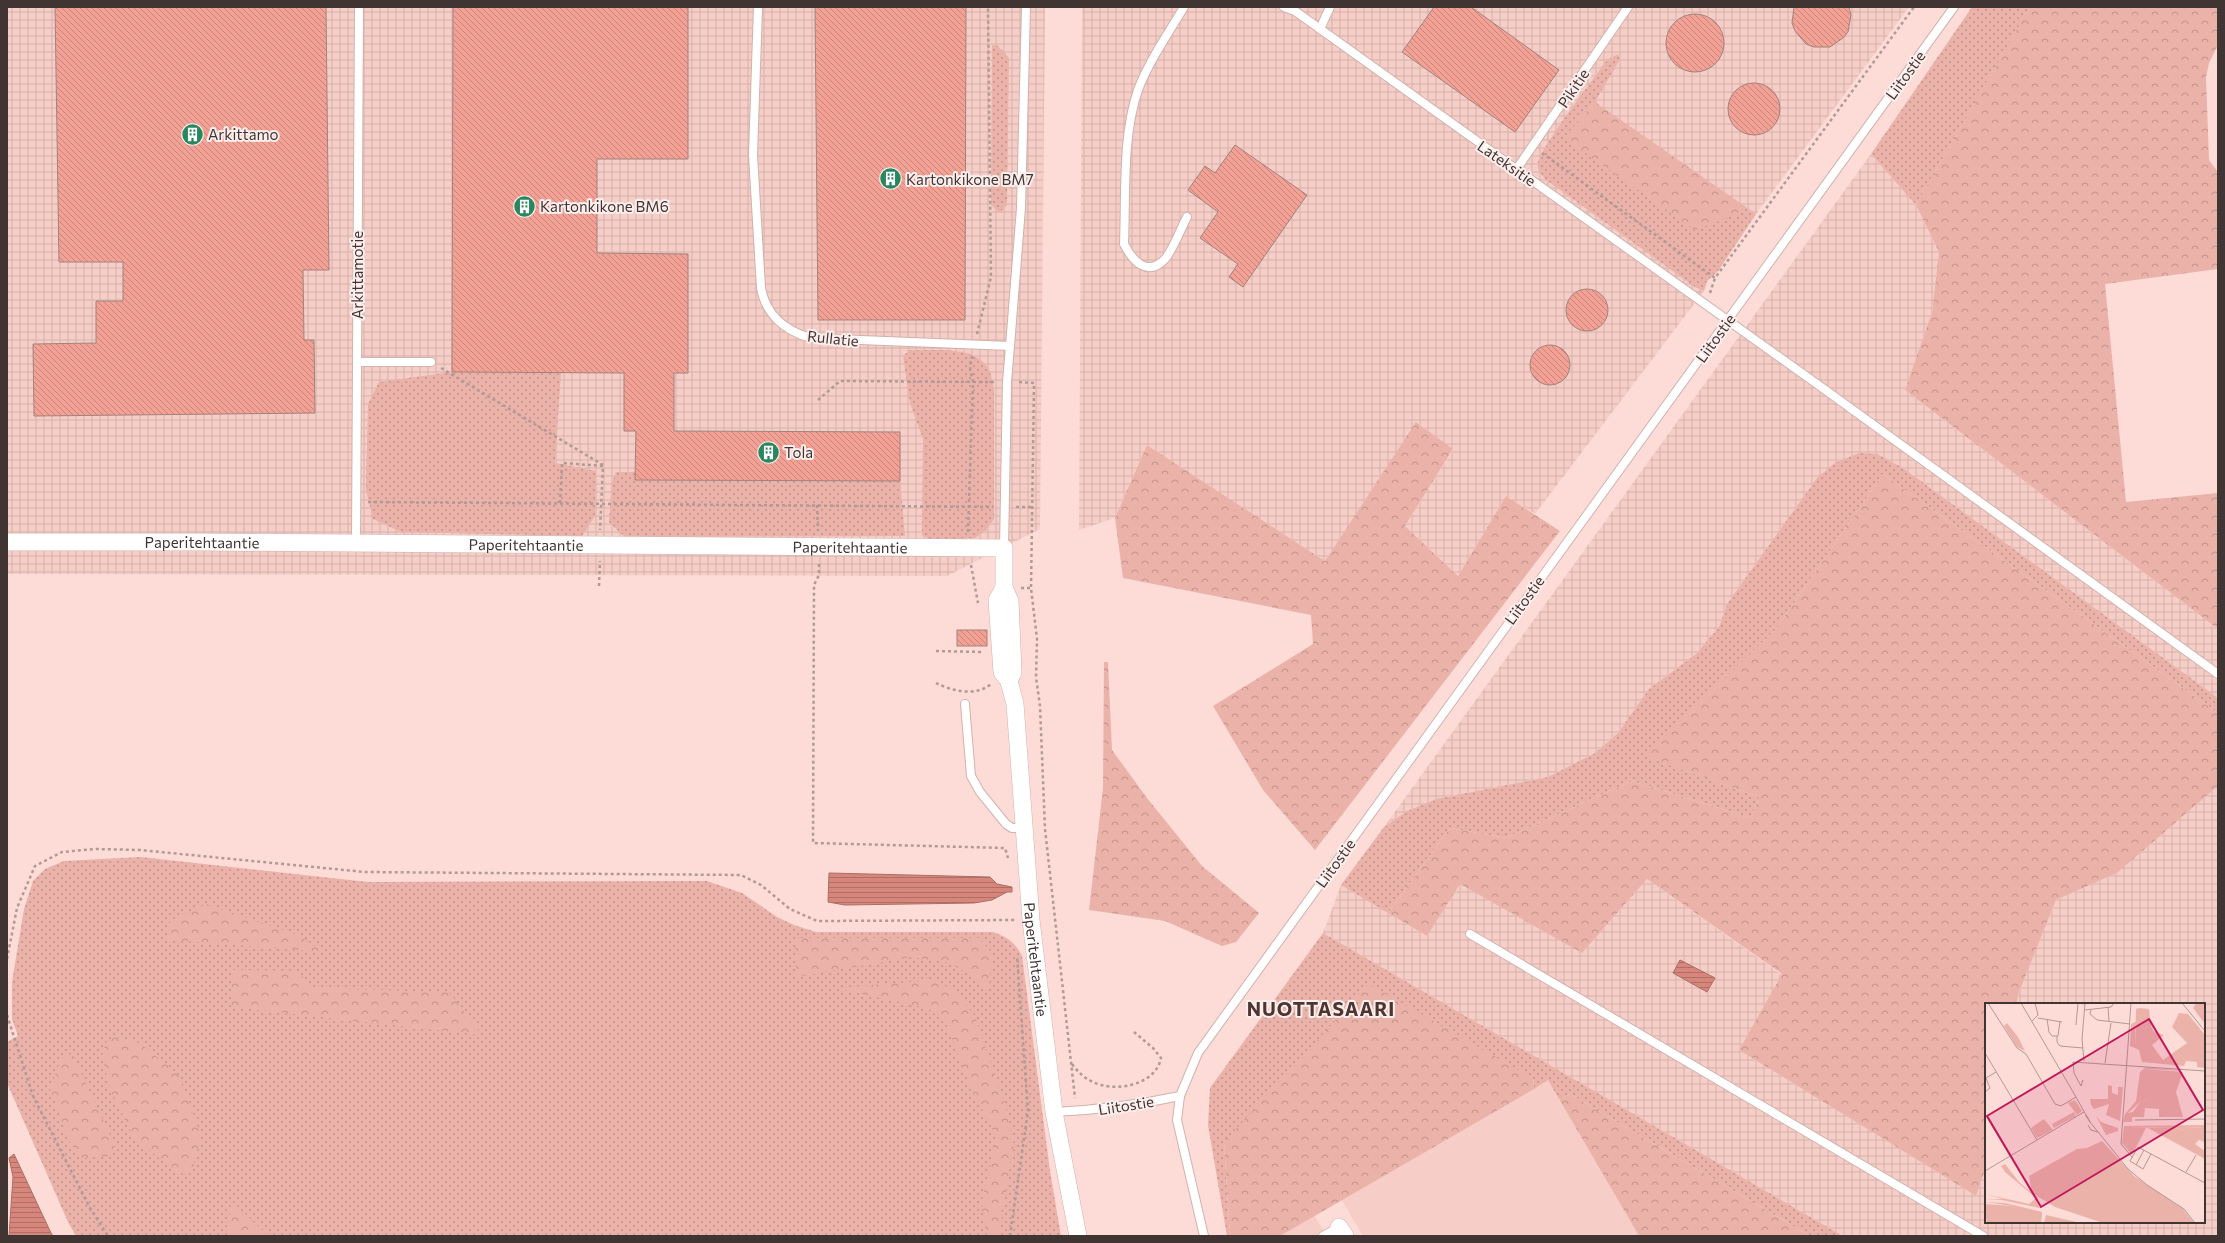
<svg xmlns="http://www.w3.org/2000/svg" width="2225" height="1243" font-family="Commissioner,sans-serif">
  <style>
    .built { fill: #f6cec7 }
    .industrial { fill: url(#industrial-grid) }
    .grass { fill: url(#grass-dots) }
    .forest { fill: url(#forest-crowns) }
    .water { fill: url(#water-rules); stroke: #aa6e65 }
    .building { fill: url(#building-back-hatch); stroke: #a0837e }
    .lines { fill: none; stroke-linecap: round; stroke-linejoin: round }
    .lane-casing { stroke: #d2b2ad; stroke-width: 10 }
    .street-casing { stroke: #d2b2ad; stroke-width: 18 }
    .path { stroke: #b19995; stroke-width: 2.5; stroke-dasharray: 3 3; stroke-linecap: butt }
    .lane { stroke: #fff; stroke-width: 8 }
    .street { stroke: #fff; stroke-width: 17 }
    .labels { text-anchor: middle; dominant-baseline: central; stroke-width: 4; stroke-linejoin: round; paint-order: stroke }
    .street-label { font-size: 15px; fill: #413533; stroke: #fceeec }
    .poi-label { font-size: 15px; fill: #413533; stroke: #fceeec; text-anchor: start }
    .district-label { font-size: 19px; font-weight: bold; letter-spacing: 1px; fill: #4e3531; stroke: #fceeec }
    .inset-road { fill: none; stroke: #b29995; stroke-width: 1 }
    .view { fill: #c2185b; fill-opacity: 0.15; stroke: #c2185b; stroke-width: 2 }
    .inset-edge { fill: none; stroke: #413533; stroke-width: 2 }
  </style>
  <defs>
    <pattern id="industrial-grid" width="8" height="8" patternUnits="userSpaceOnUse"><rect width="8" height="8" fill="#f6cec7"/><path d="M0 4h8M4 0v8" fill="none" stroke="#d4b2ab"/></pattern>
    <pattern id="grass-dots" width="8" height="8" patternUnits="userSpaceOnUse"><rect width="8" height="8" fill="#ebb2a9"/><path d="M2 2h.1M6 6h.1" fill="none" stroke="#c0928a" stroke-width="1.8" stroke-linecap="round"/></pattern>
    <pattern id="forest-crowns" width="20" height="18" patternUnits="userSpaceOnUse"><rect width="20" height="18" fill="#ebb2a9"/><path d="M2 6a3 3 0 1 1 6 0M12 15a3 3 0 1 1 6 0" fill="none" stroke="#c0928a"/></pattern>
    <pattern id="water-rules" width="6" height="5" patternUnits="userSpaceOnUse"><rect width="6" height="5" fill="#d7867b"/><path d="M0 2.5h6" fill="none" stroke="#b06e65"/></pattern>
    <pattern id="building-back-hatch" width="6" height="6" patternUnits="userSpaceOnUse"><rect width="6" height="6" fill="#f4a195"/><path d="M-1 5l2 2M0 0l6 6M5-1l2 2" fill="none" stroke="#c7847a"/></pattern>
  </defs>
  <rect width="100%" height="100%" fill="#fddcd7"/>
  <g class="built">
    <polygon points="1548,1080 1639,1236 1363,1236 1341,1199"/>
    <polygon points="1314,1215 1327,1236 1280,1236"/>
  </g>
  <g class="industrial">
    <polygon points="7,7 1045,7 1040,529 947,576 7,574"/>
    <polygon points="1082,7 1909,7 1756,214 1718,271 1707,281 1704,291 1535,514 1506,496 1458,576 1405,526 1453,450 1417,422 1325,561 1147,445 1115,518 1079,530"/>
    <polygon points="1871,154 1916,205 1939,252 1932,312 1905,390 2218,629 2218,698 1903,468 1817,478 1727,604 1719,627 1696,654 1649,689 1618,733 1595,753 1548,777 1436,799 1407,811 1384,827"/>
    <polygon points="2218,786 2218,1236 1843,1236 1323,933 1341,885 1427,936 1460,883 1582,953 1647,879 1782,975 1739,1050 1976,1196 1986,1167 1986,1222 2204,1222 2204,1004 2017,1004 2018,995 2056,900 2117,873"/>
  </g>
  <g class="grass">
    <polygon points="1972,7 2030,7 1916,205 1871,154"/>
    <polygon points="992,45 997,45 1009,58 1007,204 1000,213 991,205"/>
    <path d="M1618,54L1620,59L1595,102L1564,138L1737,214L1743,205L1756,214L1718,271L1707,281L1704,291L1695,287L1545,179C1541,174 1537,170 1538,163C1540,148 1595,77 1607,60Z"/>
    <path d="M910,350C935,351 979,344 990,372C992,378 993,385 994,391V519L985,531L975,538L931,540L922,535L923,439L910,403L903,356Z"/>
    <polygon points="452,372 561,373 555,463 596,471 595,516 582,536 401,532 373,519 366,490 368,404 379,382"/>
    <polygon points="1859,453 1877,454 1903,468 2218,698 2218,713 1883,474 1775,630 1645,756 1759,797 1751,818 1632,781 1506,838 1450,828 1388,913 1341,885 1384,827 1407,811 1436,799 1548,777 1595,753 1618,733 1649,689 1696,654 1719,627 1727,604 1817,478 1835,463"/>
    <polygon points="616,472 635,472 636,480 900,481 905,536 625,537 609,522 612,483"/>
    <path d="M141,857L368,882L707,881L742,893L777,917L794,925L816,932H993C1007,937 1015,942 1022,956L1050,1171L1061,1236H76L68,1222L7,1083V1042L18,1036L12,1019V982L24,909L33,881L45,869L64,861Z"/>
    <polygon points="1323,933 1843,1236 1810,1236 1570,1094 1559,1099 1548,1080 1534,1089 1533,1078 1224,1142 1230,1236 1227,1236 1208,1125 1210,1088"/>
  </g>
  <g class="forest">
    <polygon points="2218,7 2218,45 2209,63 2206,77 2209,160 2218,172 2218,269 2105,284 2126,502 2218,493 2218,629 1905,390 1932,312 1939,252 1916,205 2029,8"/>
    <polygon points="1595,102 1743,205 1737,214 1695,230 1564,138"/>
    <polygon points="1416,422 1453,449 1405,526 1458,576 1506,496 1560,531 1315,850 1263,790 1213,706 1313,644 1311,615 1123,578 1115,518 1147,445 1325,561"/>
    <polygon points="1883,474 2218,713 2218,786 2117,873 2056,900 2018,995 2017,1004 1986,1004 1986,1167 1976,1196 1739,1050 1782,974 1647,879 1582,953 1460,884 1427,936 1388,913 1450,828 1506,838 1632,781 1751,818 1759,797 1644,756 1775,630"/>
    <polygon points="1104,662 1108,662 1112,750 1147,798 1202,866 1259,913 1236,942 1222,946 1165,921 1089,910 1103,788"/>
    <polygon points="206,904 301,936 323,952 169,940 166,929 171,920"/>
    <polygon points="795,938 979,938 993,954 988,992 973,977 950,963 911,957 796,977"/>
    <polygon points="231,970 298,971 311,988 449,992 482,1035 231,1007"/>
    <polygon points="936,980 956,993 975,1016 1005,1105 1014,1140 999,1236 987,1236 981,1204 997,1138 969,1084 947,1025 928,1008 835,988"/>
    <polygon points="1369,984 1533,1078 1534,1089 1280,1236 1230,1236 1224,1142"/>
    <polygon points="115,1037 140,1043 180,1076 201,1137 192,1170 178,1174 133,1136 110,1089 102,1056 106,1042"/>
    <polygon points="72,1053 116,1148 111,1156 82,1158 70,1143 50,1089 60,1061"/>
    <polygon points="1570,1094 1810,1236 1639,1236 1559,1099"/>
    <polygon points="231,1201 269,1236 228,1236"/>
  </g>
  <g class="water">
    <polygon points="829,873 990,877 997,884 1012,887 1012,892 1007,892 992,900 974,903 845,905 828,902"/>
    <polygon points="1680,960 1715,978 1707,992 1673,973"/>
    <polygon points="14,1154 51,1233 53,1236 9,1236 13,1177 9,1158"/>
  </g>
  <g class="building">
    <polygon points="55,7 326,7 329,270 303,270 304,340 314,340 315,413 34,416 33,344 96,343 96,301 123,301 123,262 59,262"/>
    <polygon points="453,7 688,7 688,159 597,159 597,253 688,254 688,373 674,373 674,431 900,432 900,481 635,480 636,431 624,431 624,373 452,372"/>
    <polygon points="815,7 966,7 965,320 818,320"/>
    <polygon points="1434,7 1471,7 1559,70 1515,132 1402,52"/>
    <polygon points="1794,7 1849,7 1851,15 1848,32 1843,38 1830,47 1814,47 1806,44 1795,31 1792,23"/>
    <circle cx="1695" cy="43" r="29"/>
    <circle cx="1754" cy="109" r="26"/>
    <polygon points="1235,145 1307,195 1243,287 1229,277 1238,264 1200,238 1218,212 1188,190 1205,166 1215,173"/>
    <circle cx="1587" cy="310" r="21"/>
    <circle cx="1550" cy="365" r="20"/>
    <rect x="957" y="630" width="30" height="16"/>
  </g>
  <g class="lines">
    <defs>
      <g id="lane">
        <path d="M758,7L753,155L761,288C766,315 785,331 811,338L1010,346L1007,382L1004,548"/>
        <path d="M1184,7C1168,34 1149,61 1138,90C1122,136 1126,195 1124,244C1132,260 1147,278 1165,259C1173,250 1181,228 1187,217"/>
        <polyline points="1284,7 1295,11 1824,389 2218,674"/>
        <polyline points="1320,29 1330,7"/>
        <polyline points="1516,170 1628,7"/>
        <polyline points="1010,346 1021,208 1026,7"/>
        <polyline points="357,362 431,362"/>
        <polyline points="356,544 359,7"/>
        <polyline points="965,704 971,776 980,792 1006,824 1012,828 1023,828"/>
        <polyline points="1470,934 1983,1236"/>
        <path d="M1054,1112C1097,1110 1138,1105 1180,1096"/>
        <polyline points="1204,1236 1177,1120 1180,1096 1198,1053 1954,7"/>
        <polyline points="1323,1236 1339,1227"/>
      </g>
      <g id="street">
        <path id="s1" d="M7,542H205L1004,548V588"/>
        <polygon points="1004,588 1010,601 1013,672 1009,681 1002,672 997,600"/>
        <path id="s2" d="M1009,681L1015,704L1031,920L1054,1112L1078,1236"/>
        <polyline points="1339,1227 1345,1236"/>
      </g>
    </defs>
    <use href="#lane" class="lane-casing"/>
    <use href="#street" class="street-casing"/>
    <g class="path">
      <polyline points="1542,153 1715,278 1914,7"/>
      <polyline points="1710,293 1715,278"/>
      <polyline points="977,334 991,277 988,7"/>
      <polyline points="441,368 603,465"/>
      <polyline points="1019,382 1034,383 1031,588 1037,639 1036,677 1040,706 1045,829 1075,1098"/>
      <polyline points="818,400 840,381 994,382"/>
      <polyline points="368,502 993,507"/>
      <polyline points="560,503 562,463 603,466 600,530"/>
      <polyline points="817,505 818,531"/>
      <polyline points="1016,507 1032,507"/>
      <polyline points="968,532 973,382 970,367 972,356"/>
      <polyline points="819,564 819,575 814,585 813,843 1005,848 1008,858"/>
      <polyline points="971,565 978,603"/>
      <polyline points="599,586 600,561"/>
      <polyline points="1021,588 1031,588"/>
      <polyline points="936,651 983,652"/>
      <path d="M936,683C952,691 976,697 991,684"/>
      <polyline points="7,959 17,908 35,866 62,852 96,849 140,850 365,872 741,875 761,885 790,909 817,921 1015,920"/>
      <polyline points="7,1015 33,1096 90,1208 108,1236"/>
      <path d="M1072,1064C1078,1072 1084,1078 1093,1082C1115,1093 1156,1085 1161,1058L1153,1048L1134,1032"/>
      <polyline points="1010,1236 1028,1111 1017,956"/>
    </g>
    <use href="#lane" class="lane"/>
    <use href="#street" class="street"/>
  </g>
  <defs>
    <symbol id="building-disc" viewBox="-11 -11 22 22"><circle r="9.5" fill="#29875f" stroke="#fceeec"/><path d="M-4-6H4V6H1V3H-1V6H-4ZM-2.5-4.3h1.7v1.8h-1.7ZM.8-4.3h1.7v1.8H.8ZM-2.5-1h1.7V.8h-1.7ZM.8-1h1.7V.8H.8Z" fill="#fff"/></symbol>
  </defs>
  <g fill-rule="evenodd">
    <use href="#building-disc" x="180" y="122" width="25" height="25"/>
    <use href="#building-disc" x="878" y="166" width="25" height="25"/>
    <use href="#building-disc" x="512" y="194" width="25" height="25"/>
    <use href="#building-disc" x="756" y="440" width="25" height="25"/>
  </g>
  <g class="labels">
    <g class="street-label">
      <text transform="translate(1905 75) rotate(-54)">Liitostie</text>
      <text transform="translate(1573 88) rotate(-56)">Pikitie</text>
      <text transform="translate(1507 163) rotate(35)">Lateksitie</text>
      <text transform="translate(357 275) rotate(-90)">Arkittamotie</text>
      <text transform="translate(833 338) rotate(6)">Rullatie</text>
      <text transform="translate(1715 338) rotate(-54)">Liitostie</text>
      <text stroke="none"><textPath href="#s1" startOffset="195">Paperitehtaantie</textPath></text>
      <text stroke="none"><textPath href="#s1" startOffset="519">Paperitehtaantie</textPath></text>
      <text stroke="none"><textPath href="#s1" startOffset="843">Paperitehtaantie</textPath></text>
      <text transform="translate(1524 600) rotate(-54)">Liitostie</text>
      <text transform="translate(1335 863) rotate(-54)">Liitostie</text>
      <text stroke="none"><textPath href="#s2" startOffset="280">Paperitehtaantie</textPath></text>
      <text transform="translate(1126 1105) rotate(-9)">Liitostie</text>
    </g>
    <g class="poi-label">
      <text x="208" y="134">Arkittamo</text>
      <text x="906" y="179">Kartonkikone BM7</text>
      <text x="540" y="206">Kartonkikone BM6</text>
      <text x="784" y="452">Tola</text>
    </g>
    <g class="district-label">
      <text x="1321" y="1008">NUOTTASAARI</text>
    </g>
  </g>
  <g transform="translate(1985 1003)">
    <rect width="220" height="220" fill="#fddcd7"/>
    <path d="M152,18L150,26V45L145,43L146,21ZM22,20L33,34L40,48L32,44L19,23ZM161,64L199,68L160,66L155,96H165L155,99L143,110V119H138L140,111L151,98L155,69ZM90,97L97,108L92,112L83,100ZM89,109L91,113L69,125L67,121ZM59,116L68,127L52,135L46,125ZM220,122V125L202,124L198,127L187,124L145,125L141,143L147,152L137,140L139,123ZM117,138L149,173L197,205L209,220H118L70,204L47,190L44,173L92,146L102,145ZM20,161L34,179L53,195L51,198L55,205L17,197H0L18,196L0,191L44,201L51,195L20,169L16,163ZM0,199L20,200L57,209L56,220H51L52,215L56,217L28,203ZM0,210L8,213L21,220H2Z" fill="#ebb2a9"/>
    <path d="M154,5L164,6L166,23L169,29L179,32L167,42L178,57L202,40L187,24L194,10L203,11L220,32V65L212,64V59L201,58L199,63L157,59L154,47L150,45L151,6ZM159,66L198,69L191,89L198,114H174V106L160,105L159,114H147V119H143V110L148,109L155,99L165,96L154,97ZM123,82L127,83V90L133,92V84H138L135,118L121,112L124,101L109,106L106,102L105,96H123ZM111,113L116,119L133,125V128L121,132ZM187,124L198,127L202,124L220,125V139L214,137L210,141L220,148V156L163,125ZM144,125H161L147,152L141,143ZM177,195L203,212L201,220H198ZM0,201L28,203L57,210L56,217L52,216L51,220H21L0,210ZM183,207L186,209L193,220H176L177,210L182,211ZM61,212L96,220H59Z" fill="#ebb2a9"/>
    <path d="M211,0H220V21L208,5Z" fill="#ebb2a9"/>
    <path class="inset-road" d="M3,0L32,45L41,51L70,101L76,103L91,94L101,112M36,0L91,94M197,0L220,28M123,4L124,18M100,7L126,4L129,0M106,7L105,11L112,17L145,21M53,15L77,19M62,16L64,29L67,33H73L75,18M47,18L53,12L50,0M91,22L93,0L100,1M72,33V39L75,43L98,45M0,50L52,137M99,58L97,36L100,0M120,60L126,20M98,77L96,83L89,70L88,59L220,68M0,89L5,85L1,75L11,69M0,111L25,153M101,112L102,113L105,119L101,113ZM150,117L220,116M105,119L143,166L162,182L199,206L210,220M103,122L106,127L113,129M136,141L146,0M136,141L147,154M166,151L158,166L145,158L153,144L220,180M151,162L159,147M0,168L99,109M201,169L211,152"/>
    <path class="view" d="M164,16L218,107L56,204L2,113Z"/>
    <rect width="220" height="220" class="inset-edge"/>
  </g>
  <rect width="2225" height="1243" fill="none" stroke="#413533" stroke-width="16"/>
</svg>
